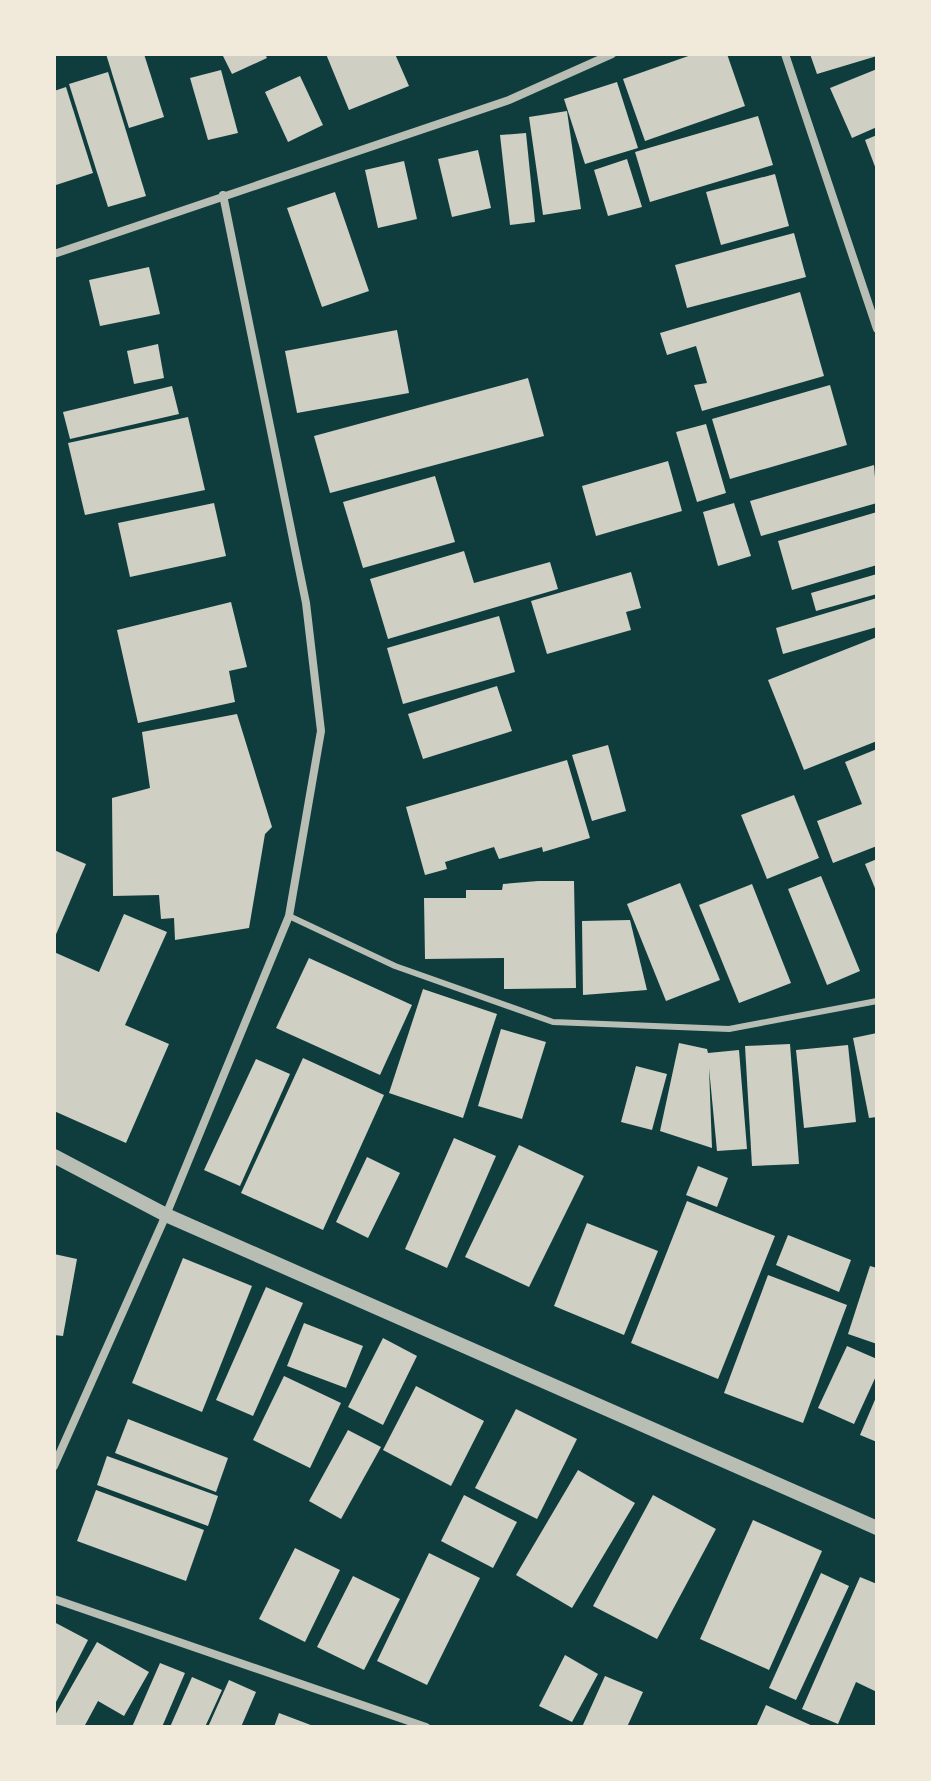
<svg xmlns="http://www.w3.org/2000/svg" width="931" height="1781" font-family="'Golos Text',sans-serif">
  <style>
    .building { fill: #cfcfc3 }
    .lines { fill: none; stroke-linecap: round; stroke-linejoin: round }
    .service { stroke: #b8beb3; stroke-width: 6 }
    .minor { stroke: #b8beb3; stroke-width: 8 }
    .tertiary { stroke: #b8beb3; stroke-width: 14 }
  </style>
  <rect width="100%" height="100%" fill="#0f3d3e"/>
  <g class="building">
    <polygon points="106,54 144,54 164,117 129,128"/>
    <polygon points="222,54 265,54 267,58 232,74"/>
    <polygon points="326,54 395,54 409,86 349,110"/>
    <polygon points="694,54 727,54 745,106 645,141 623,79"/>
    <polygon points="810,54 877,54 877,56 817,74"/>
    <polygon points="877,69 877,127 852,138 830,88"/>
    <polygon points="221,70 238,133 208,140 190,78"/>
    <polygon points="108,72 146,196 108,207 69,84"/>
    <polygon points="300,76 323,125 288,142 265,92"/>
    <polygon points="617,82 638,148 585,164 564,99"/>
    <polygon points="66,87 93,173 56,185 54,91"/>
    <polygon points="567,111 581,209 543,215 529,117"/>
    <polygon points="758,116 773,165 650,202 635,152"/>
    <polygon points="526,133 535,222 510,225 500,135"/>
    <polygon points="877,135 877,172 865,140"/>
    <polygon points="478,150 491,208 452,217 438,159"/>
    <polygon points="627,159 642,207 608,216 594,170"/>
    <polygon points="404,161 417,219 378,228 365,170"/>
    <polygon points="775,174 789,226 721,245 706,192"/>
    <polygon points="335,192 369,291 322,307 287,208"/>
    <polygon points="794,233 806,277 687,308 675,265"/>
    <polygon points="149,267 160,314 100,326 89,280"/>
    <polygon points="800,292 824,376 702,411 694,385 707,383 696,346 667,355 660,333"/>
    <polygon points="397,330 409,393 297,413 285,351"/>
    <polygon points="158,344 164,378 134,384 127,351"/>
    <polygon points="528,378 544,436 330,493 314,436"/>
    <polygon points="830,385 847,445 730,479 712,419"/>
    <polygon points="172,386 179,414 70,439 63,412"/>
    <polygon points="188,417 205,490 85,515 68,443"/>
    <polygon points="706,424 726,493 697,502 676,432"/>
    <polygon points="668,461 682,511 596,536 582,486"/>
    <polygon points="874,465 877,503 761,536 750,501"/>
    <polygon points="435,476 455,542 363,568 343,502"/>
    <polygon points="214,503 226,556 130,577 118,523"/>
    <polygon points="734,503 751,556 718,566 703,512"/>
    <polygon points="877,512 877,565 792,590 778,541"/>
    <polygon points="464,551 474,583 550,562 558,589 388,639 370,579"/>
    <polygon points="631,572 641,608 626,612 631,630 547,654 531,601"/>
    <polygon points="877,574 877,594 816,611 811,593"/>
    <polygon points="877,598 877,627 783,654 776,628"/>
    <polygon points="231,602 247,667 229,671 235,702 138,723 117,630"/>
    <polygon points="499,616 515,672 403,704 387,648"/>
    <polygon points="877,637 877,741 804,770 768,680"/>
    <polygon points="497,686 512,731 423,759 408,714"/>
    <polygon points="237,714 272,827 265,834 249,928 175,940 174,918 161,919 159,895 113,896 112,798 150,788 142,732"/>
    <polygon points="608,745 626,811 592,821 572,755"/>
    <polygon points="877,749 877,846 833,863 817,821 862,804 845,762"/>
    <polygon points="567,760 590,838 543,852 542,847 499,859 494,847 445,862 447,869 425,875 406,807"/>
    <polygon points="794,795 819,858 767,879 741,815"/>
    <polygon points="54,850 86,864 54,939"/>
    <polygon points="877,859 877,893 865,864"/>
    <polygon points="821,876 860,971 827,985 788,889"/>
    <polygon points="538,881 574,881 576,988 504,989 504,958 425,959 424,898 466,898 466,890 502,890 503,884"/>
    <polygon points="680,883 720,980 666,1001 627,904"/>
    <polygon points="752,884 791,983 739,1003 699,905"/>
    <polygon points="124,914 167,932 125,1025 169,1044 126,1143 54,1111 54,952 99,972"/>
    <polygon points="630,920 647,990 583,995 582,921"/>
    <polygon points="309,958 412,1005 380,1075 276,1028"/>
    <polygon points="423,989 497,1014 463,1118 389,1093"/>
    <polygon points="501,1029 546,1042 522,1119 478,1106"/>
    <polygon points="877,1033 877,1117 869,1118 853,1038"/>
    <polygon points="679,1043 707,1049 708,1053 739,1050 747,1149 717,1151 709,1068 712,1148 660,1131"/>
    <polygon points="790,1044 799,1164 752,1166 745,1046"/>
    <polygon points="848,1045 856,1122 804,1128 796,1050"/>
    <polygon points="303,1058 384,1095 323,1230 241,1193"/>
    <polygon points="256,1059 290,1074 240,1186 204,1170"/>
    <polygon points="636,1066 667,1074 652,1130 621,1122"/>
    <polygon points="454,1138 496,1156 447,1268 405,1249"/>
    <polygon points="519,1145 584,1176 529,1287 465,1257"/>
    <polygon points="367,1157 400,1173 368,1238 336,1222"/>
    <polygon points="698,1166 728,1178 717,1207 686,1195"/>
    <polygon points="687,1201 775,1236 718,1379 631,1343"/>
    <polygon points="587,1223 658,1251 624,1335 554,1306"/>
    <polygon points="788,1235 851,1260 839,1292 776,1265"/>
    <polygon points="54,1254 77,1259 63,1336 54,1335"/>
    <polygon points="183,1258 252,1286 202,1412 132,1383"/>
    <polygon points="870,1266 877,1268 877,1344 848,1334"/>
    <polygon points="768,1275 847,1305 803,1423 724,1393"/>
    <polygon points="266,1287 303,1303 253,1416 216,1400"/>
    <polygon points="304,1323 363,1346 346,1388 287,1366"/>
    <polygon points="383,1338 417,1356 383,1425 348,1407"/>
    <polygon points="847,1346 877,1359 877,1374 854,1424 818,1408"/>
    <polygon points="284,1376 341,1403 310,1468 253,1440"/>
    <polygon points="416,1386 484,1421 451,1486 383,1450"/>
    <polygon points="877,1395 877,1442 860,1435"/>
    <polygon points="516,1409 577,1439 537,1519 475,1488"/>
    <polygon points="128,1419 228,1458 216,1492 115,1453"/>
    <polygon points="348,1430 381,1447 341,1519 309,1501"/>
    <polygon points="107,1456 218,1496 208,1526 97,1485"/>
    <polygon points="578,1470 635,1503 572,1608 516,1575"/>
    <polygon points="96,1490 204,1530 186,1581 77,1541"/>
    <polygon points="464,1495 517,1522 493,1568 441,1541"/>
    <polygon points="653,1495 716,1529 657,1639 593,1606"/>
    <polygon points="753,1520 822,1551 769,1670 700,1639"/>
    <polygon points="295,1548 340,1570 305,1642 259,1619"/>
    <polygon points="429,1553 480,1578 427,1685 377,1661"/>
    <polygon points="821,1573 849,1586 796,1700 769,1688"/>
    <polygon points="353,1576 400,1599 364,1670 317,1647"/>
    <polygon points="860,1577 877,1584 877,1692 856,1682 838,1724 802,1709"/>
    <polygon points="54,1622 88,1640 54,1706"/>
    <polygon points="97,1642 149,1672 124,1716 98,1701 84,1727 54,1727 54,1717"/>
    <polygon points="565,1655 598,1674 572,1722 539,1706"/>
    <polygon points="160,1663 185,1673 162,1727 132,1727"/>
    <polygon points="605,1676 643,1692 627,1727 582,1727"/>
    <polygon points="192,1677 222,1690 205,1727 170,1727"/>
    <polygon points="229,1680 256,1692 241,1727 208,1727"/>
    <polygon points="766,1705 815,1727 756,1727"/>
    <polygon points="279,1713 316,1727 274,1727"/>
  </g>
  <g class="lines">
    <polyline class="service" points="289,916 395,966 553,1022 729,1029 877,1001"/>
    <g class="minor">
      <polyline points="785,54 877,329"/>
      <polyline points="54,254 509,100 612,54"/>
      <polyline points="54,1466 166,1215 289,916 321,731 306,603 223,195"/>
      <polyline points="54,1599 426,1727"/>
    </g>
    <polyline class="tertiary" points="54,1156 166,1215 877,1528"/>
  </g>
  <rect width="931" height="1781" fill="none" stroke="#f1e9da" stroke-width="112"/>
</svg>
